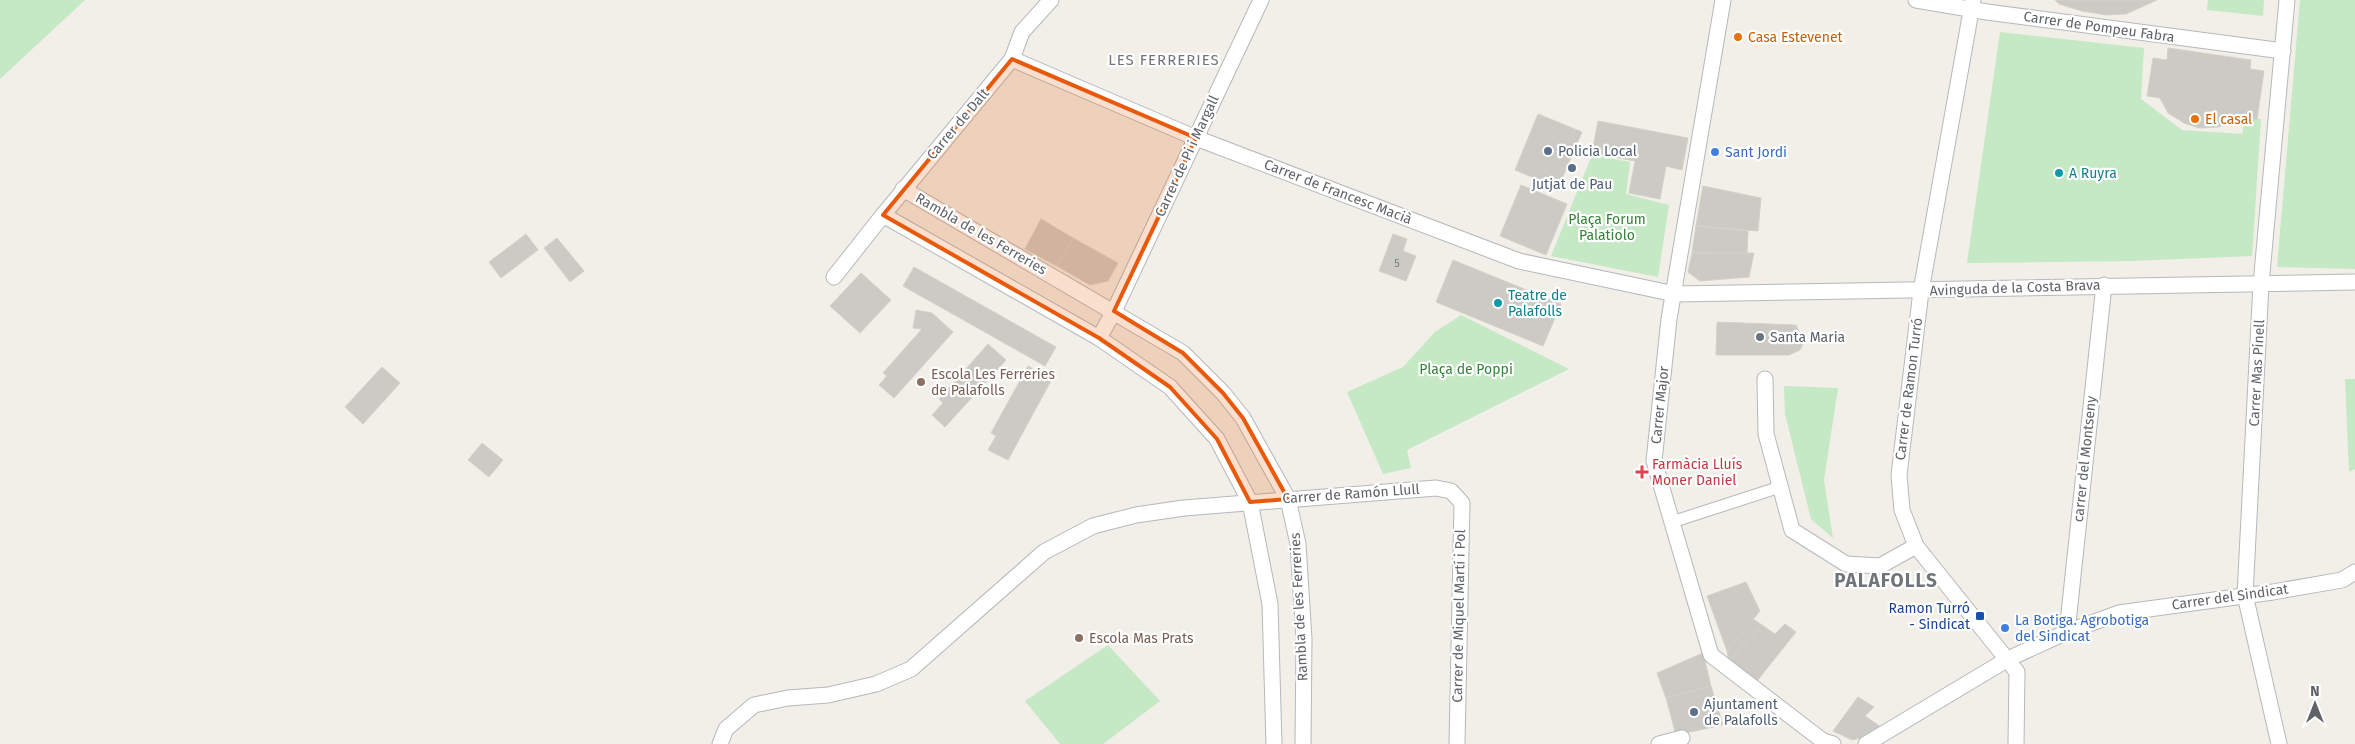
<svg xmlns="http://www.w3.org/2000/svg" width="2355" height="744" font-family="'Fira Sans',sans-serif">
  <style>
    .green { fill: #c5e8c5 }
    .building { fill: #cccac5; stroke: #d6d1c6 }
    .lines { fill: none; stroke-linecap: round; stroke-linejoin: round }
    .pedestrian-casing { stroke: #b5b8bc; stroke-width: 13 }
    .minor-casing { stroke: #b5b8bc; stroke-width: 17 }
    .pedestrian { stroke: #fff; stroke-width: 11 }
    .minor { stroke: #fff; stroke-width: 15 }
    .marked { fill: #e8590c; fill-opacity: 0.2; stroke: #e8590c; stroke-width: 4; stroke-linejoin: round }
    .food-dot { fill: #e8710a; stroke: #fff; stroke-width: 2 }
    .service-dot { fill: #5c6f8a; stroke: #fff; stroke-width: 2 }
    .shop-dot { fill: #3f7fe0; stroke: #fff; stroke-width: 2 }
    .culture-dot { fill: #0f9aa8; stroke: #fff; stroke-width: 2 }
    .worship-dot { fill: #6b7280; stroke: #fff; stroke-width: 2 }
    .education-dot { fill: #8d6e63; stroke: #fff; stroke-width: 2 }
    .health-dot { fill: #e0444e; stroke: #fff; stroke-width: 2 }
    .transit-dot { fill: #1a4fb4; stroke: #fff; stroke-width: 2 }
    .labels { text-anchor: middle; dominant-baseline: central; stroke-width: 4.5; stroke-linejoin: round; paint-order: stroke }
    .number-label { font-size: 11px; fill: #7a7d7f }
    .street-label { font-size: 14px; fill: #5f6368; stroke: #fff }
    .food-label { font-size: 14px; fill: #c56008; stroke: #fff; text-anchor: start }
    .service-label { font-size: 14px; fill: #4e5e75; stroke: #fff; text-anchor: start }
    .shop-label { font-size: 14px; fill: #366cbe; stroke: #fff; text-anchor: start }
    .culture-label { font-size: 14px; fill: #0d838f; stroke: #fff; text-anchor: start }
    .park-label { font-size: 14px; fill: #348238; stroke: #fff }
    .worship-label { font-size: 14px; fill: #5b616d; stroke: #fff; text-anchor: start }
    .education-label { font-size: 14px; fill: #785e54; stroke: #fff; text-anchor: start }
    .health-label { font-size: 14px; fill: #be3a42; stroke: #fff; text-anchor: start }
    .transit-label { font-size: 14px; fill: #164399; stroke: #fff; text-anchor: end }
    .neighbourhood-label { font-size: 15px; letter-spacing: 1px; fill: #70757a; stroke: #fff }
    .district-label { font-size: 19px; font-weight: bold; letter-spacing: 1px; fill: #70757a; stroke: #fff }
  </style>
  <rect width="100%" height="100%" fill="#f1efe8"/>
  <g class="green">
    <polygon points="0,0 85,0 0,79"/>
    <polygon points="2208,0 2264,0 2263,16 2207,10"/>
    <polygon points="2300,0 2355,0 2355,269 2277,267"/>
    <polygon points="2000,32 2144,48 2141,99 2182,130 2242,134 2245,118 2261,119 2252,256 2131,261 1967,263"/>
    <polygon points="1592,155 1630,162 1626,194 1669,205 1658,277 1551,256"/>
    <polygon points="1461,315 1569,369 1407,450 1411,468 1383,474 1347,392 1403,367 1435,332"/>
    <polygon points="2345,379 2355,379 2355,469 2349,472"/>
    <polygon points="1784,386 1838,388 1824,480 1833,538 1811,519 1785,414"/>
    <polygon points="1108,645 1160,701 1103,744 1060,744 1025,701"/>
  </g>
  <g class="building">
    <polygon points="2055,0 2157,0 2126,14 2106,15 2082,11 2059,4"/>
    <polygon points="2168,48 2251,60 2250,69 2264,71 2257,120 2245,118 2218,127 2199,128 2184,123 2168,113 2160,98 2147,96 2153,58 2167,60"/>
    <polygon points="1538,114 1582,132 1558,188 1515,170"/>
    <polygon points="1598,121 1688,138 1682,170 1666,166 1660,199 1629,193 1635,161 1592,153"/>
    <polygon points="1521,185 1567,204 1546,255 1500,236"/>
    <polygon points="1703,186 1761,198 1758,231 1696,226"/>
    <polygon points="1041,219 1073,238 1057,266 1025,249"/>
    <polygon points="1696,226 1748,231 1747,254 1692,253"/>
    <polygon points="526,234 538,250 501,278 489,262"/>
    <polygon points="1393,234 1407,239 1403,251 1416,256 1406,281 1379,271"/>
    <polygon points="557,238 584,271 570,282 544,248"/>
    <polygon points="1073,238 1118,263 1108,281 1090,285 1057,266"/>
    <polygon points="1692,253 1754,253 1749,277 1700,281 1688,272"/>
    <polygon points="1453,260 1561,304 1543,346 1436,302"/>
    <polygon points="914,267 1056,347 1045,366 903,286"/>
    <polygon points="861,273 891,300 860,333 830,306"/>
    <polygon points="916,310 932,313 953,332 894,398 879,385 887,376 883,373 922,329 913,328"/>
    <polygon points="1717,322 1796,325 1804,342 1800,350 1789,355 1716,355"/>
    <polygon points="988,344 1006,360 945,427 932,415 943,403 939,399"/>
    <polygon points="1028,366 1052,379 1008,460 988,450 996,436 991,433"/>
    <polygon points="382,367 400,383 363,424 345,407"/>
    <polygon points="482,443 503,460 489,477 468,460"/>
    <polygon points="1746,582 1760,611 1727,651 1707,596"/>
    <polygon points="1753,619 1762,625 1729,661 1727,651"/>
    <polygon points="1785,624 1796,632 1757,681 1729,661 1762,625 1775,634"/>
    <polygon points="1703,653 1711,686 1666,698 1657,673"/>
    <polygon points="1711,686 1723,725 1676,735 1666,698"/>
    <polygon points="1858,697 1874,707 1865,716 1881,727 1866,737 1852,740 1833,731"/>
  </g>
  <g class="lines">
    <defs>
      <polyline id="pedestrian" points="1672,522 1780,487"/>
      <g id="minor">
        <polyline points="1051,0 1022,32 1012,59 883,215 1099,338 1170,387 1217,439 1250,502 1270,604 1274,744"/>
        <polyline points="1723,0 1669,319 1654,461 1711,655 1823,741 1833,744"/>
        <polyline points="1916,0 1987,12 2283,51"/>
        <polyline points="1973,0 1921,291 1899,475 1902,510 1916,546 2017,672 2016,744"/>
        <polyline points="1012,59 1196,138 1519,261 1675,294 2355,282"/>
        <polyline points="903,189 1183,353 1223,393 1243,418 1288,499 1298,544 1304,639 1303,744"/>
        <polyline points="834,277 883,215"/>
        <polyline points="1099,338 1114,311 1261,0"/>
        <polyline points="1765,379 1766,434 1792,530 1846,564 1880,566 1916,546"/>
        <polyline points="2067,632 2104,285"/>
        <polyline points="720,744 726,729 754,705 788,698 828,695 876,684 911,669 1044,552 1093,526 1136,515 1184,508 1436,488 1451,491 1462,503 1457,744"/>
        <polyline points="1659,744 1682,738"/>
        <polyline points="1866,744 2008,659 2067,632 2119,613 2273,592 2342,580 2355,572"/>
        <polyline points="2279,744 2245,595 2261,284 2287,0"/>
      </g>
    </defs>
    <use href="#pedestrian" class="pedestrian-casing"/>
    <use href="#minor" class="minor-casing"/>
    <use href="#pedestrian" class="pedestrian"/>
    <use href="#minor" class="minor"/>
  </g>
  <path class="marked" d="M1012,59L1196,138L1114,311L1183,353L1223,393L1243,418L1288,499L1250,502L1217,439L1170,387L1099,338L883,215Z"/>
  <g class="food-dot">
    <circle cx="1738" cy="37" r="5"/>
    <circle cx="2195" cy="119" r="5"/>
  </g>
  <g class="service-dot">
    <circle cx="1548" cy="151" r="5"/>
    <circle cx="1572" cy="168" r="5"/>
    <circle cx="1694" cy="712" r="5"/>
  </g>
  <g class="shop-dot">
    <circle cx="1715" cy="152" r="5"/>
    <circle cx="2005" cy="628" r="5"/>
  </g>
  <g class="culture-dot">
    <circle cx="2059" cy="173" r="5"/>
    <circle cx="1498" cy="303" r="5"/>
  </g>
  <circle class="worship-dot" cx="1760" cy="337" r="5"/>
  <g class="education-dot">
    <circle cx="921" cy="382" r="5"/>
    <circle cx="1079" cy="638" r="5"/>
  </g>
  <path class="health-dot" d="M1639.5 464.5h5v5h5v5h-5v5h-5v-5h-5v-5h5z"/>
  <rect class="transit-dot" x="1975" y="611" width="10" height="10" rx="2.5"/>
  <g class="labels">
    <g class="number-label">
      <text x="1397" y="263">5</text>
    </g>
    <g class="street-label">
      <text transform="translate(2099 27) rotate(8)">Carrer de Pompeu Fabra</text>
      <text transform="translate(958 124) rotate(-50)">Carrer de Dalt</text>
      <text transform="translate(1187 156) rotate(-65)">Carrer de Pi i Margall</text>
      <text transform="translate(1338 192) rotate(21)">Carrer de Francesc Macià</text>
      <text transform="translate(981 234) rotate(30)">Rambla de les Ferreries</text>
      <text transform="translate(2015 288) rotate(-2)">Avinguda de la Costa Brava</text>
      <text transform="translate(2257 373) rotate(-87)">Carrer Mas Pinell</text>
      <text transform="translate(1909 389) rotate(-83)">Carrer de Ramon Turró</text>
      <text transform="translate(1660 405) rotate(-84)">Carrer Major</text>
      <text transform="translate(2085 459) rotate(-84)">carrer del Montseny</text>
      <text transform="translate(1351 494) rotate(-4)">Carrer de Ramón Llull</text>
      <text transform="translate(2230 597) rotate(-8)">Carrer del Sindicat</text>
      <text transform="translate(1299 607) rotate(-93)">Rambla de les Ferreries</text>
      <text transform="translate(1459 616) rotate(-89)">Carrer de Miquel Martí i Pol</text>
    </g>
    <g class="food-label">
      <text x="1748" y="37">Casa Estevenet</text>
      <text x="2205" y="119">El casal</text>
    </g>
    <g class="service-label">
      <text x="1558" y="151">Policia Local</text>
      <text x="1572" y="184" text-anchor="middle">Jutjat de Pau</text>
      <text x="1704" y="704">Ajuntament<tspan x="1704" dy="16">de Palafolls</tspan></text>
    </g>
    <g class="shop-label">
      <text x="1725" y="152">Sant Jordi</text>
      <text x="2015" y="620">La Botiga. Agrobotiga<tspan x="2015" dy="16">del Sindicat</tspan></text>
    </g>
    <g class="culture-label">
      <text x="2069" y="173">A Ruyra</text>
      <text x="1508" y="295">Teatre de<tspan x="1508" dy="16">Palafolls</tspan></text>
    </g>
    <g class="park-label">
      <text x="1607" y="219">Plaça Forum<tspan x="1607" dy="16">Palatiolo</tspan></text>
      <text x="1466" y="369">Plaça de Poppi</text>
    </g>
    <g class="worship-label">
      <text x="1770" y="337">Santa Maria</text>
    </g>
    <g class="education-label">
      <text x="931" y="374">Escola Les Ferreries<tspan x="931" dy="16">de Palafolls</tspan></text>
      <text x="1089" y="638">Escola Mas Prats</text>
    </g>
    <g class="health-label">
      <text x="1652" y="464">Farmàcia Lluís<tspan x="1652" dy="16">Moner Daniel</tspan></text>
    </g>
    <g class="transit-label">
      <text x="1970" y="608">Ramon Turró<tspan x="1970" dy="16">- Sindicat</tspan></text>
    </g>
    <g class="neighbourhood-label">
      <text x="1164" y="60">LES FERRERIES</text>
    </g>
    <g class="district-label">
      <text x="1886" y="580">PALAFOLLS</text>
    </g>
  </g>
  <g transform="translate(2315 704)" stroke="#ffffff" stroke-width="4" paint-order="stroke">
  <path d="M0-4L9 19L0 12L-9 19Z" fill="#5f6368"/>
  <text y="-8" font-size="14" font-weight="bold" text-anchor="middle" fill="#5f6368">N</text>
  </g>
</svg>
